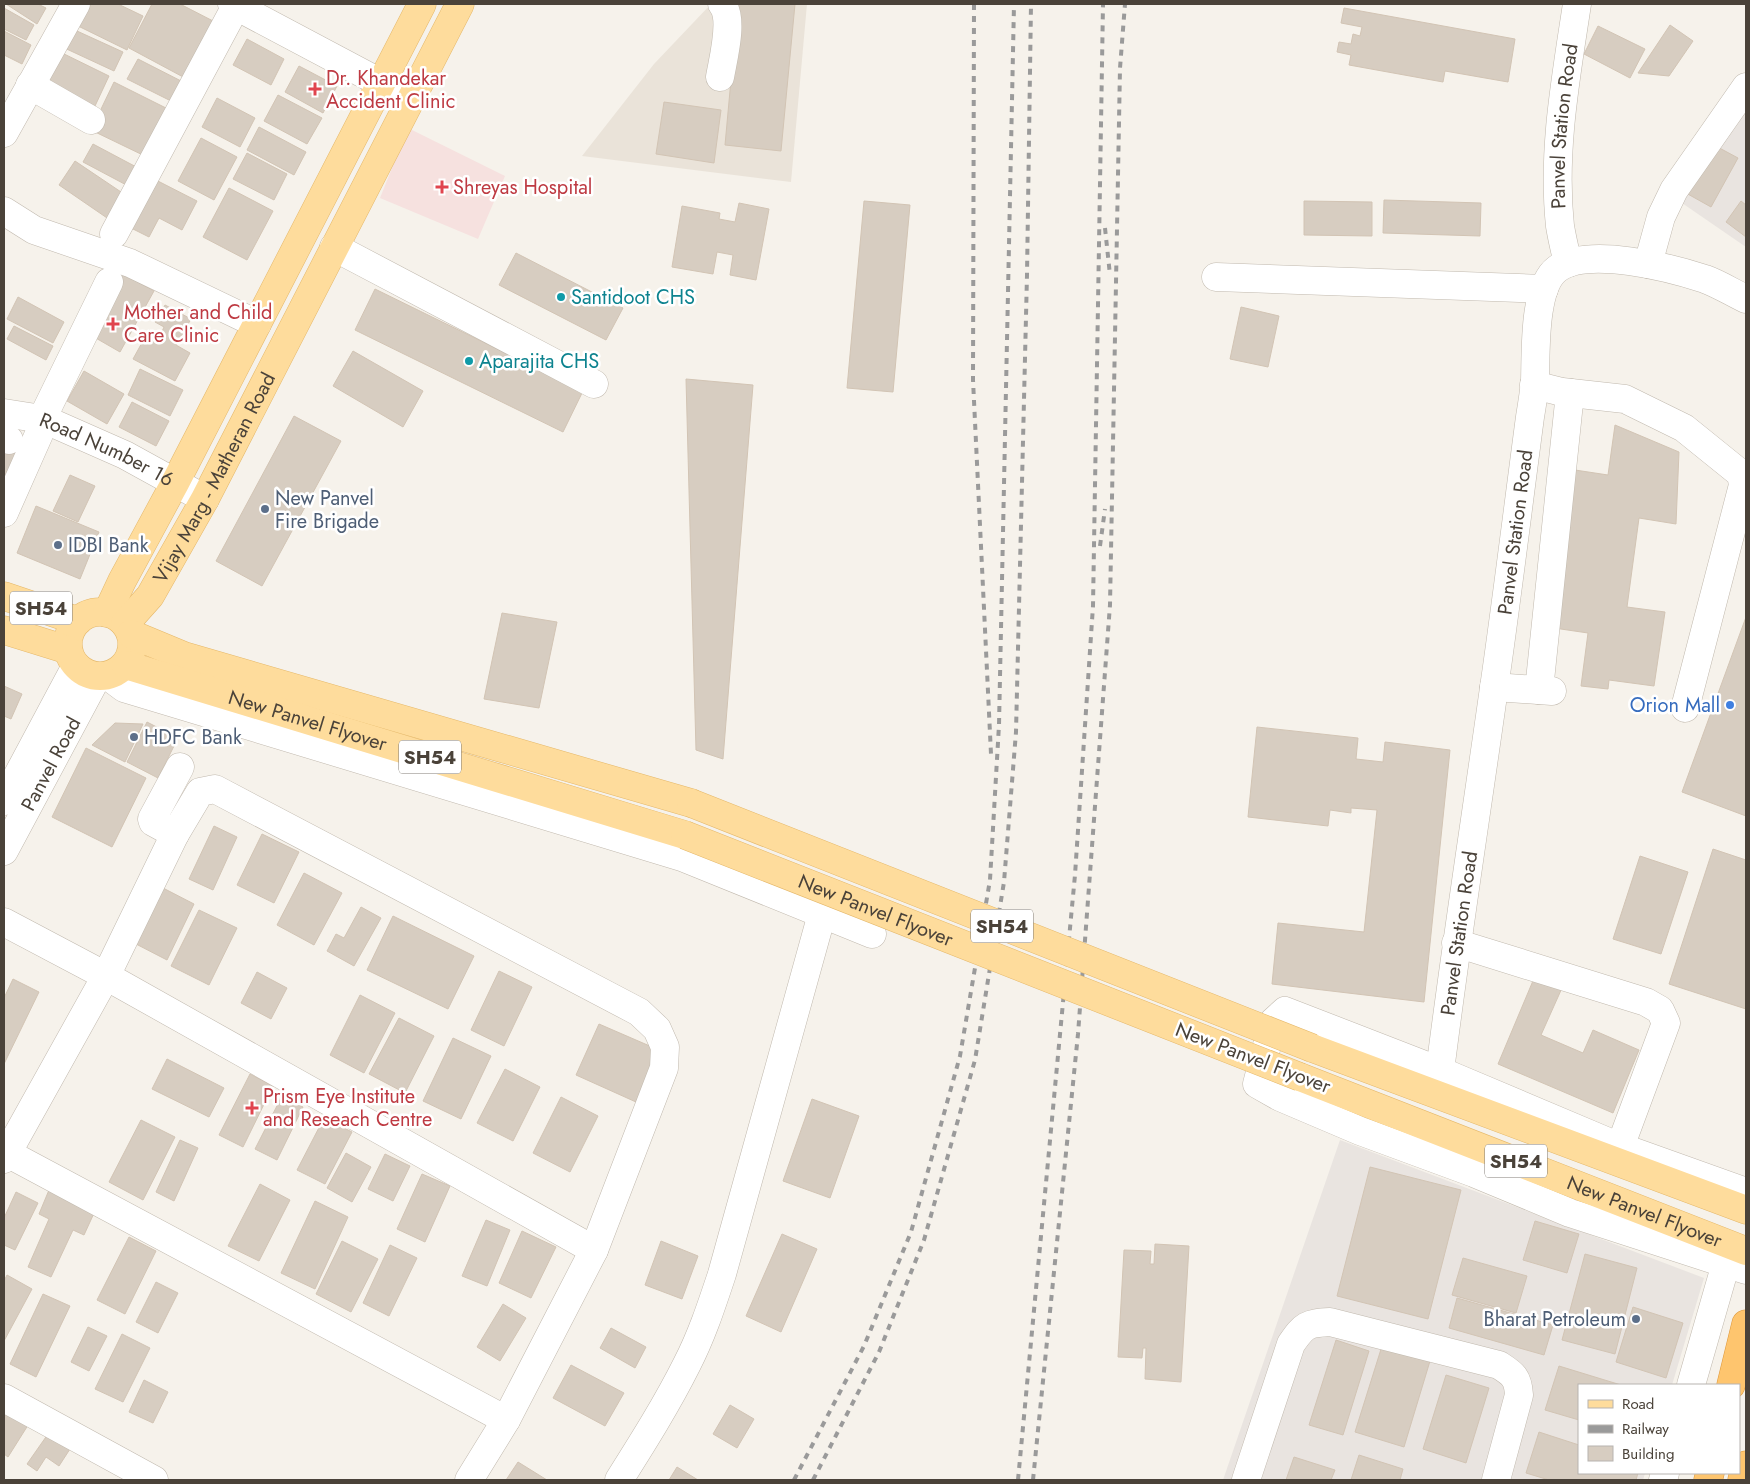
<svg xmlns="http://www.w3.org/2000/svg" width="1750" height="1484" font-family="Jost,sans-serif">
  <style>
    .residential { fill: #eae3d9 }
    .industrial { fill: #e9e4e0 }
    .medical { fill: #f6e1df }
    .building { fill: #d7cdc1; stroke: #d2c4b4 }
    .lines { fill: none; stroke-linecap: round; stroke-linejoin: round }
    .minor-casing { stroke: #c1b9ae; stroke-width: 29 }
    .major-casing { stroke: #e5b86a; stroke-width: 29 }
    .highway-casing { stroke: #de993d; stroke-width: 29 }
    .minor { stroke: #fff; stroke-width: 28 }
    .major { stroke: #fedc9c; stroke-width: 28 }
    .highway { stroke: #fec56e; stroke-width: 28 }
    .rail { stroke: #9a9a9a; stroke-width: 4; stroke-dasharray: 6 6; stroke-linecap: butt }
    .major-bridge-casing { stroke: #e5b86a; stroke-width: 29; stroke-linecap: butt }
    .major-bridge { stroke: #fedc9c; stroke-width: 28 }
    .health-dot { fill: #e0444e; stroke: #fff; stroke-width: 2 }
    .culture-dot { fill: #0f9aa8; stroke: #fff; stroke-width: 2 }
    .service-dot { fill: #5c6f8a; stroke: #fff; stroke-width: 2 }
    .shop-dot { fill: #3f7fe0; stroke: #fff; stroke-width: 2 }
    .labels { text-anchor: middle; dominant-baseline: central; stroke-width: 5; stroke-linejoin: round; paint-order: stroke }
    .shield { fill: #fff; stroke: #807b74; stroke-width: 1 }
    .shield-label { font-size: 19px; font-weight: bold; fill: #4a4239 }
    .health-label { font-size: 20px; fill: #be3a42; stroke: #fff; text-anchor: start }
    .street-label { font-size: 20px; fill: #4a4239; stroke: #fff }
    .culture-label { font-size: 20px; fill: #0d838f; stroke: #fff; text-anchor: start }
    .service-label { font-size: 20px; fill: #4e5e75; stroke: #fff; text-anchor: start }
    .shop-label { font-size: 20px; fill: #366cbe; stroke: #fff; text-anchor: end }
  </style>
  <rect width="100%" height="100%" fill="#f6f2eb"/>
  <polygon class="residential" points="711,4 807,4 791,182 582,156 654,64"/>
  <g class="industrial">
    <polygon points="1746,104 1746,247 1682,203"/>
    <polygon points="1340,1140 1704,1278 1672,1385 1579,1385 1579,1473 1645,1473 1643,1480 1223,1480"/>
  </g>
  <polygon class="medical" points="408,128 505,176 478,239 380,198"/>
  <g class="building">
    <polygon points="6,4 38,4 46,8 37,24"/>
    <polygon points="82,4 118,4 143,16 127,50 72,23"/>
    <polygon points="152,4 180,4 215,22 185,78 129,48"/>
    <polygon points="738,4 795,4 781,151 725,145"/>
    <polygon points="4,8 34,25 26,40 4,29"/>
    <polygon points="1344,8 1515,39 1508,82 1445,71 1443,82 1349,65 1351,55 1337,52 1339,42 1351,44 1353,34 1360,36 1362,27 1341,23"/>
    <polygon points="1670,25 1693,41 1669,76 1638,73"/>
    <polygon points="66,26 123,52 114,71 58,45"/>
    <polygon points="1598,26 1645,49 1630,78 1584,54"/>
    <polygon points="4,31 31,45 22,64 4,55"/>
    <polygon points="247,39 284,59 271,85 233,65"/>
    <polygon points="56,50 109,76 95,106 41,80"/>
    <polygon points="138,59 187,84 177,104 127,79"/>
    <polygon points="299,66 337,86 323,113 285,92"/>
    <polygon points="114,82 172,111 149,158 91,130"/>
    <polygon points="278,95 322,118 307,144 264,121"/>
    <polygon points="217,98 255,118 240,147 202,127"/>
    <polygon points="664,102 721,110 714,163 656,154"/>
    <polygon points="259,127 306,152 294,175 247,150"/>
    <polygon points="201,138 237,157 214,200 178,181"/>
    <polygon points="93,144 142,170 132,188 83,162"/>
    <polygon points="1712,144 1738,158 1711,207 1686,193"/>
    <polygon points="247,153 287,174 274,200 233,179"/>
    <polygon points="75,161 127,196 110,220 59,185"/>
    <polygon points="152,178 197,201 182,230 159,218 149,237 127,226"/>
    <polygon points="229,188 273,211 247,260 203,237"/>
    <polygon points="1384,200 1481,203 1480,236 1383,233"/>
    <polygon points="864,201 910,205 893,392 847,388"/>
    <polygon points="1304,201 1372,202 1372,236 1304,235"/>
    <polygon points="1741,201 1746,205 1746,237 1726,222"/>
    <polygon points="739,203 769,209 756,280 730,275 733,255 717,252 713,274 672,267 682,206 720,213 719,219 735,222"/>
    <polygon points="516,253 623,308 606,340 499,285"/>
    <polygon points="121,273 154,291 120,352 87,333"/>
    <polygon points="375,289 583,391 563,432 355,330"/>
    <polygon points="18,297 64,322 53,343 7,319"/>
    <polygon points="165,305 191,319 176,345 190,353 175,381 133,359 149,330 160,336 164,327 155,322"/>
    <polygon points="1241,307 1279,316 1268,367 1230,359"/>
    <polygon points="14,326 53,346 46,360 7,339"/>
    <polygon points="353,351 423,391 403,427 333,386"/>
    <polygon points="140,369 183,390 170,416 128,395"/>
    <polygon points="84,371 124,394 107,424 67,401"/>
    <polygon points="686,379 753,385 723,759 696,750"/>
    <polygon points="132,402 169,421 156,446 119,427"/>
    <polygon points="294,416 341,441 262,586 216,561"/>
    <polygon points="1615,425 1679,452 1676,524 1639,518 1627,607 1665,612 1654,686 1609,680 1608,689 1581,686 1588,633 1554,628 1575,470 1608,475"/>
    <polygon points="4,447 22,457 4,493"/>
    <polygon points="70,475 95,486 78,522 53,511"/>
    <polygon points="36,506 99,532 80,579 17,553"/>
    <polygon points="502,613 557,622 539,708 484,699"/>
    <polygon points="1746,617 1746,816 1682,792"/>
    <polygon points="4,686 22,694 11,719 4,716"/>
    <polygon points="147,722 178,738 158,778 127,762"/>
    <polygon points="115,723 143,724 125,762 92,745"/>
    <polygon points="1257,727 1358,738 1356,759 1383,762 1385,742 1450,750 1424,1002 1272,984 1278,923 1364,932 1377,810 1351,808 1351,813 1330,810 1328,826 1248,817"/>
    <polygon points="86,748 146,778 112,847 52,817"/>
    <polygon points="214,826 237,837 213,890 189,879"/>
    <polygon points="262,834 299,852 274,903 237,885"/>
    <polygon points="1713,849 1746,860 1746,1009 1669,984"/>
    <polygon points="1640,856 1688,872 1661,954 1613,939"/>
    <polygon points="304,873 342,893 314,945 277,925"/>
    <polygon points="163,888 194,904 167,960 136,944"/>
    <polygon points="361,907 381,918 354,966 327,951 336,934 344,938"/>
    <polygon points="199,910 237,928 209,985 171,966"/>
    <polygon points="393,916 474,956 448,1009 367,970"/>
    <polygon points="499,971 532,987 504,1046 471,1030"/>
    <polygon points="257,972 287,988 271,1019 241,1003"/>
    <polygon points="1535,976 1562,988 1541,1035 1583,1053 1593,1030 1639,1050 1613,1113 1498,1064"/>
    <polygon points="13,979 39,992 4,1064 4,998"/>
    <polygon points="360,995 395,1013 364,1073 330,1055"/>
    <polygon points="399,1018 434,1036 405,1093 369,1074"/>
    <polygon points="599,1024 659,1050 636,1102 576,1075"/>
    <polygon points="453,1038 491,1056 461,1119 423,1101"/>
    <polygon points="167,1059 224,1088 209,1117 152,1089"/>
    <polygon points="505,1069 540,1087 513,1141 477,1123"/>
    <polygon points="250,1074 273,1086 243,1147 219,1135"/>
    <polygon points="282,1096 303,1107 277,1160 255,1149"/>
    <polygon points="561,1097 598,1116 570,1172 533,1153"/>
    <polygon points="812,1099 859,1116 830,1198 783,1181"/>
    <polygon points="324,1118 352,1132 325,1184 297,1170"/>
    <polygon points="141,1120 175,1137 143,1200 109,1182"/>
    <polygon points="180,1140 198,1148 174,1201 156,1192"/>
    <polygon points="346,1153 371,1167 352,1202 327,1188"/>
    <polygon points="385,1154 410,1166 393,1201 368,1189"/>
    <polygon points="1370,1167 1461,1190 1428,1319 1337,1296"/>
    <polygon points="422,1174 450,1186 425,1242 397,1229"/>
    <polygon points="260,1184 290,1200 259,1261 228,1246"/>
    <polygon points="49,1190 95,1211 84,1235 73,1230 51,1277 28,1267 49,1219 39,1214"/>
    <polygon points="16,1192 38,1203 15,1250 4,1245 4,1218"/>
    <polygon points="315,1201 348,1217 315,1289 281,1273"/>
    <polygon points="486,1220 510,1230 487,1286 462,1276"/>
    <polygon points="1535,1221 1579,1234 1567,1273 1523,1260"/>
    <polygon points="522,1231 556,1247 531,1298 499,1283"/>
    <polygon points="782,1234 817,1249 781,1332 746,1316"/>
    <polygon points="129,1237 156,1251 125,1314 97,1300"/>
    <polygon points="342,1241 378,1259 351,1312 316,1294"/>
    <polygon points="661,1241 698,1256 682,1299 645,1285"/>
    <polygon points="1155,1244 1189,1246 1181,1382 1145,1379 1146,1348 1143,1348 1142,1358 1118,1357 1124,1250 1151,1251 1150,1264 1154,1264"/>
    <polygon points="390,1245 417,1258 389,1316 363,1303"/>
    <polygon points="1585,1254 1637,1268 1615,1354 1562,1340"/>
    <polygon points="1463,1258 1527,1276 1516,1313 1452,1295"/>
    <polygon points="7,1275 32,1289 4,1341 4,1281"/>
    <polygon points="156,1282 178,1293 158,1333 136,1322"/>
    <polygon points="43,1294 70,1306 36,1377 10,1364"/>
    <polygon points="1457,1298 1553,1325 1544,1355 1449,1328"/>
    <polygon points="503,1304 526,1318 500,1361 477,1347"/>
    <polygon points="1633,1307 1683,1323 1666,1378 1616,1362"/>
    <polygon points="88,1327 107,1336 89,1371 71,1362"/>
    <polygon points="611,1328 646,1347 635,1368 600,1348"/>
    <polygon points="122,1334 150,1348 123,1402 95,1389"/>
    <polygon points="1336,1340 1369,1351 1343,1435 1309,1425"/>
    <polygon points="1382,1346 1430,1361 1404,1447 1355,1432"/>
    <polygon points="571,1365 624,1393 605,1426 553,1398"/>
    <polygon points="1559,1366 1621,1385 1579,1385 1579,1420 1545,1410"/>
    <polygon points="1446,1375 1489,1388 1466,1463 1423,1449"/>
    <polygon points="144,1380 168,1392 153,1423 129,1412"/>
    <polygon points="730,1405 754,1419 737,1448 713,1434"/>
    <polygon points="4,1409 30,1422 8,1457 4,1454"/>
    <polygon points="1539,1432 1579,1445 1579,1473 1638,1473 1636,1480 1549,1480 1526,1473"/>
    <polygon points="48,1434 70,1449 59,1466 46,1457 37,1471 27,1464"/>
    <polygon points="1359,1455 1403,1469 1400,1480 1351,1480"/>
    <polygon points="1294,1457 1335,1470 1331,1480 1286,1480"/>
    <polygon points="518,1462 547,1480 506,1480"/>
    <polygon points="677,1467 698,1480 669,1480"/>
  </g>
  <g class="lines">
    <defs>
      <g id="minor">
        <polyline points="232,4 411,99"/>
        <path d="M720,77C723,59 734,19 722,4"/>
        <polyline points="30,85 91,120"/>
        <polyline points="4,133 76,4"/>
        <polyline points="4,211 34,230 130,263 257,324"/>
        <polyline points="114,234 236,6"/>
        <polyline points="334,247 594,384"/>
        <path id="s1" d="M1568,263C1565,251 1562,238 1560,226C1552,151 1566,77 1577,4"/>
        <polyline points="1648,264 1661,217 1674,190 1746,87"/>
        <polyline points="1216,277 1544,289"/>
        <polyline points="1534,385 1562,392 1625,399 1684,428 1741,474 1743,485 1685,708"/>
        <path id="s2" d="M4,413L42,419L57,425L125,455L205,499"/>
        <polyline points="4,438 9,440"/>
        <polyline points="4,513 39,434 42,419 109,282"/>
        <polyline points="108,676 124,688 144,694 682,857 872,934"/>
        <polyline points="1494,687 1552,691"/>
        <polyline points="1539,690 1570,393"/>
        <polyline points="4,801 76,666"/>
        <polyline points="175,834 153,822 152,819 180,767"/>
        <path id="s3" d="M4,851L97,677"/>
        <polyline points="4,922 106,976 594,1250"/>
        <polyline points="1456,943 1646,1002 1660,1010 1666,1023 1620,1147"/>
        <path id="s4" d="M1440,1071C1456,943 1476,816 1494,688C1507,598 1518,507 1530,417C1532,405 1534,393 1535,381C1536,353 1533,287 1557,269C1588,246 1671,268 1705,279C1719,284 1733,293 1746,299"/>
        <polyline points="7,1153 506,1420"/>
        <polyline points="4,1159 106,976 175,834 200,792 215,789 639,1012 657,1029 665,1047 664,1068 594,1250 506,1420 469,1480"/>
        <polyline points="1746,1192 1620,1147 1440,1071 1285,1011 1273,1022 1257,1084 1280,1097 1360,1131 1474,1173 1570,1213 1746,1270"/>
        <polyline points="1691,1385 1731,1246"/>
        <polyline points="4,1398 154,1480"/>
        <path d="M619,1480C643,1442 667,1404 687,1364C702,1335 712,1304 722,1274L822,914"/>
        <path d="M1246,1480L1291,1344C1304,1325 1307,1323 1330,1322L1499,1365C1513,1374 1518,1377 1519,1395L1496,1480"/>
        <polyline points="1663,1480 1665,1473"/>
      </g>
      <g id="major">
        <polyline points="4,596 78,621"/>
        <circle cx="100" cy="644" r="32"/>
        <polyline points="107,613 122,581 175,483 422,4"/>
        <path id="s5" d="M125,624L150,596L205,499L460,4"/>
        <polyline points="4,630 68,650"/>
        <polyline points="131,634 184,656 691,803"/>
        <path id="s6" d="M126,665L685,835"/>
        <polyline points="1312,1048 1746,1210"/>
        <path id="s7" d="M1300,1077L1746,1251"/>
      </g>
      <g id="highway">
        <polyline points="1731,1385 1746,1324"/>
        <polyline points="1708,1480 1710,1473"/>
        <polyline points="1742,1480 1746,1465"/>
      </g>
    </defs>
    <use href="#minor" class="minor-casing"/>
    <use href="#major" class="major-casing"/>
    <use href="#highway" class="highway-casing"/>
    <use href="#minor" class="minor"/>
    <use href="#major" class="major"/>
    <use href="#highway" class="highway"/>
    <g class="rail">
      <polyline points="974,4 973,380 991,754"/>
      <polyline points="1105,228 1110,275"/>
      <polyline points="1100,546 1105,509"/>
      <polyline points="794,1480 864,1346 911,1232 960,1056 990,880 999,725 1014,4"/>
      <polyline points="813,1480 879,1352 924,1240 975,1060 1004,882 1016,732 1027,275 1031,4"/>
      <polyline points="1018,1480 1075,875 1093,606 1103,4"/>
      <polyline points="1033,1480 1078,1034 1110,605 1120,68 1125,4"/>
    </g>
    <defs>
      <g id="major-bridge">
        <polyline points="691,803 1312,1048"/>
        <path id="s8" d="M685,835L1300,1077"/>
      </g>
    </defs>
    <use href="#major-bridge" class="major-bridge-casing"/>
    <use href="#major-bridge" class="major-bridge"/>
  </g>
  <g class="health-dot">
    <path d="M312.5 81.5h5v5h5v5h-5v5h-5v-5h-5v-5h5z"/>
    <path d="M439.5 179.5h5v5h5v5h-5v5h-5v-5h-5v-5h5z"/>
    <path d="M110.5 316.5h5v5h5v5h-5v5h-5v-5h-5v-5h5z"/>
    <path d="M249.5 1100.5h5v5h5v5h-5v5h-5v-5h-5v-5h5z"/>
  </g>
  <g class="culture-dot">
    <circle cx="561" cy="297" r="5"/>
    <circle cx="469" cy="361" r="5"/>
  </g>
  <g class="service-dot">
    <circle cx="265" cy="509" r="5"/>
    <circle cx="58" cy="545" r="5"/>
    <circle cx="134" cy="737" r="5"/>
    <circle cx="1636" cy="1319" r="5"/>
  </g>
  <circle class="shop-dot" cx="1730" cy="705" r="5"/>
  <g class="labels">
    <g class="shield">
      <rect x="10" y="591.5" width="62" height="33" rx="4"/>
      <rect x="399" y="740.5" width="62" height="33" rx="4"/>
      <rect x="971" y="909.5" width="62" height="33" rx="4"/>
      <rect x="1485" y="1144.5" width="62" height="33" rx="4"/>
    </g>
    <g class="shield-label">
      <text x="41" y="608">SH54</text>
      <text x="430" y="757">SH54</text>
      <text x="1002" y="926">SH54</text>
      <text x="1516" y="1161">SH54</text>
    </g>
    <g class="health-label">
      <text x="326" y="78">Dr. Khandekar<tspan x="326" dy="23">Accident Clinic</tspan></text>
      <text x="453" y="187">Shreyas Hospital</text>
      <text x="124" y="312">Mother and Child<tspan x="124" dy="23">Care Clinic</tspan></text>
      <text x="263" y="1096">Prism Eye Institute<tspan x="263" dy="23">and Reseach Centre</tspan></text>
    </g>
    <g class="street-label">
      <text stroke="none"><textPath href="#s1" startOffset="138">Panvel Station Road</textPath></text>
      <text stroke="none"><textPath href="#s2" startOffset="110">Road Number 16</textPath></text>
      <text stroke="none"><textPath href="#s5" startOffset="172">Vijay Marg - Matheran Road</textPath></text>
      <text stroke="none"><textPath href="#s4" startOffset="544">Panvel Station Road</textPath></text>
      <text stroke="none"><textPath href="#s6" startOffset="190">New Panvel Flyover</textPath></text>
      <text stroke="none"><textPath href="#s3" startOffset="99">Panvel Road</textPath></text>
      <text stroke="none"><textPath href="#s8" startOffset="205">New Panvel Flyover</textPath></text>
      <text stroke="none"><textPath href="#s4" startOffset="139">Panvel Station Road</textPath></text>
      <text transform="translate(1253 1058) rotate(21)">New Panvel Flyover</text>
      <text stroke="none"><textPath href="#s7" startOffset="370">New Panvel Flyover</textPath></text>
    </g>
    <g class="culture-label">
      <text x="571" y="297">Santidoot CHS</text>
      <text x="479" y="361">Aparajita CHS</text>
    </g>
    <g class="service-label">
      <text x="275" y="498">New Panvel<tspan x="275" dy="23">Fire Brigade</tspan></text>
      <text x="68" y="545">IDBI Bank</text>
      <text x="144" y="737">HDFC Bank</text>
      <text x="1626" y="1319" text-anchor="end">Bharat Petroleum</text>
    </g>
    <g class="shop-label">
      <text x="1720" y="705">Orion Mall</text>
    </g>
  </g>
  <rect width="1750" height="1484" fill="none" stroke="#4a4239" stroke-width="10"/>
  <rect x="1578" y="1384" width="162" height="90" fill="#ffffff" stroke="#b7b3b0"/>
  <rect x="1588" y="1400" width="25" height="8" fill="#fedc9c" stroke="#b7b3b0"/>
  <text x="1622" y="1409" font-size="15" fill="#4a4239">Road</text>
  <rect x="1588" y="1425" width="25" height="8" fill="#9a9a9a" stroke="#b7b3b0"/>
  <text x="1622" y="1434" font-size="15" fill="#4a4239">Railway</text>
  <rect x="1588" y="1446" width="25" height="15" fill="#d7cdc1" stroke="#b7b3b0"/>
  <text x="1622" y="1459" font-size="15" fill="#4a4239">Building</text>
</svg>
